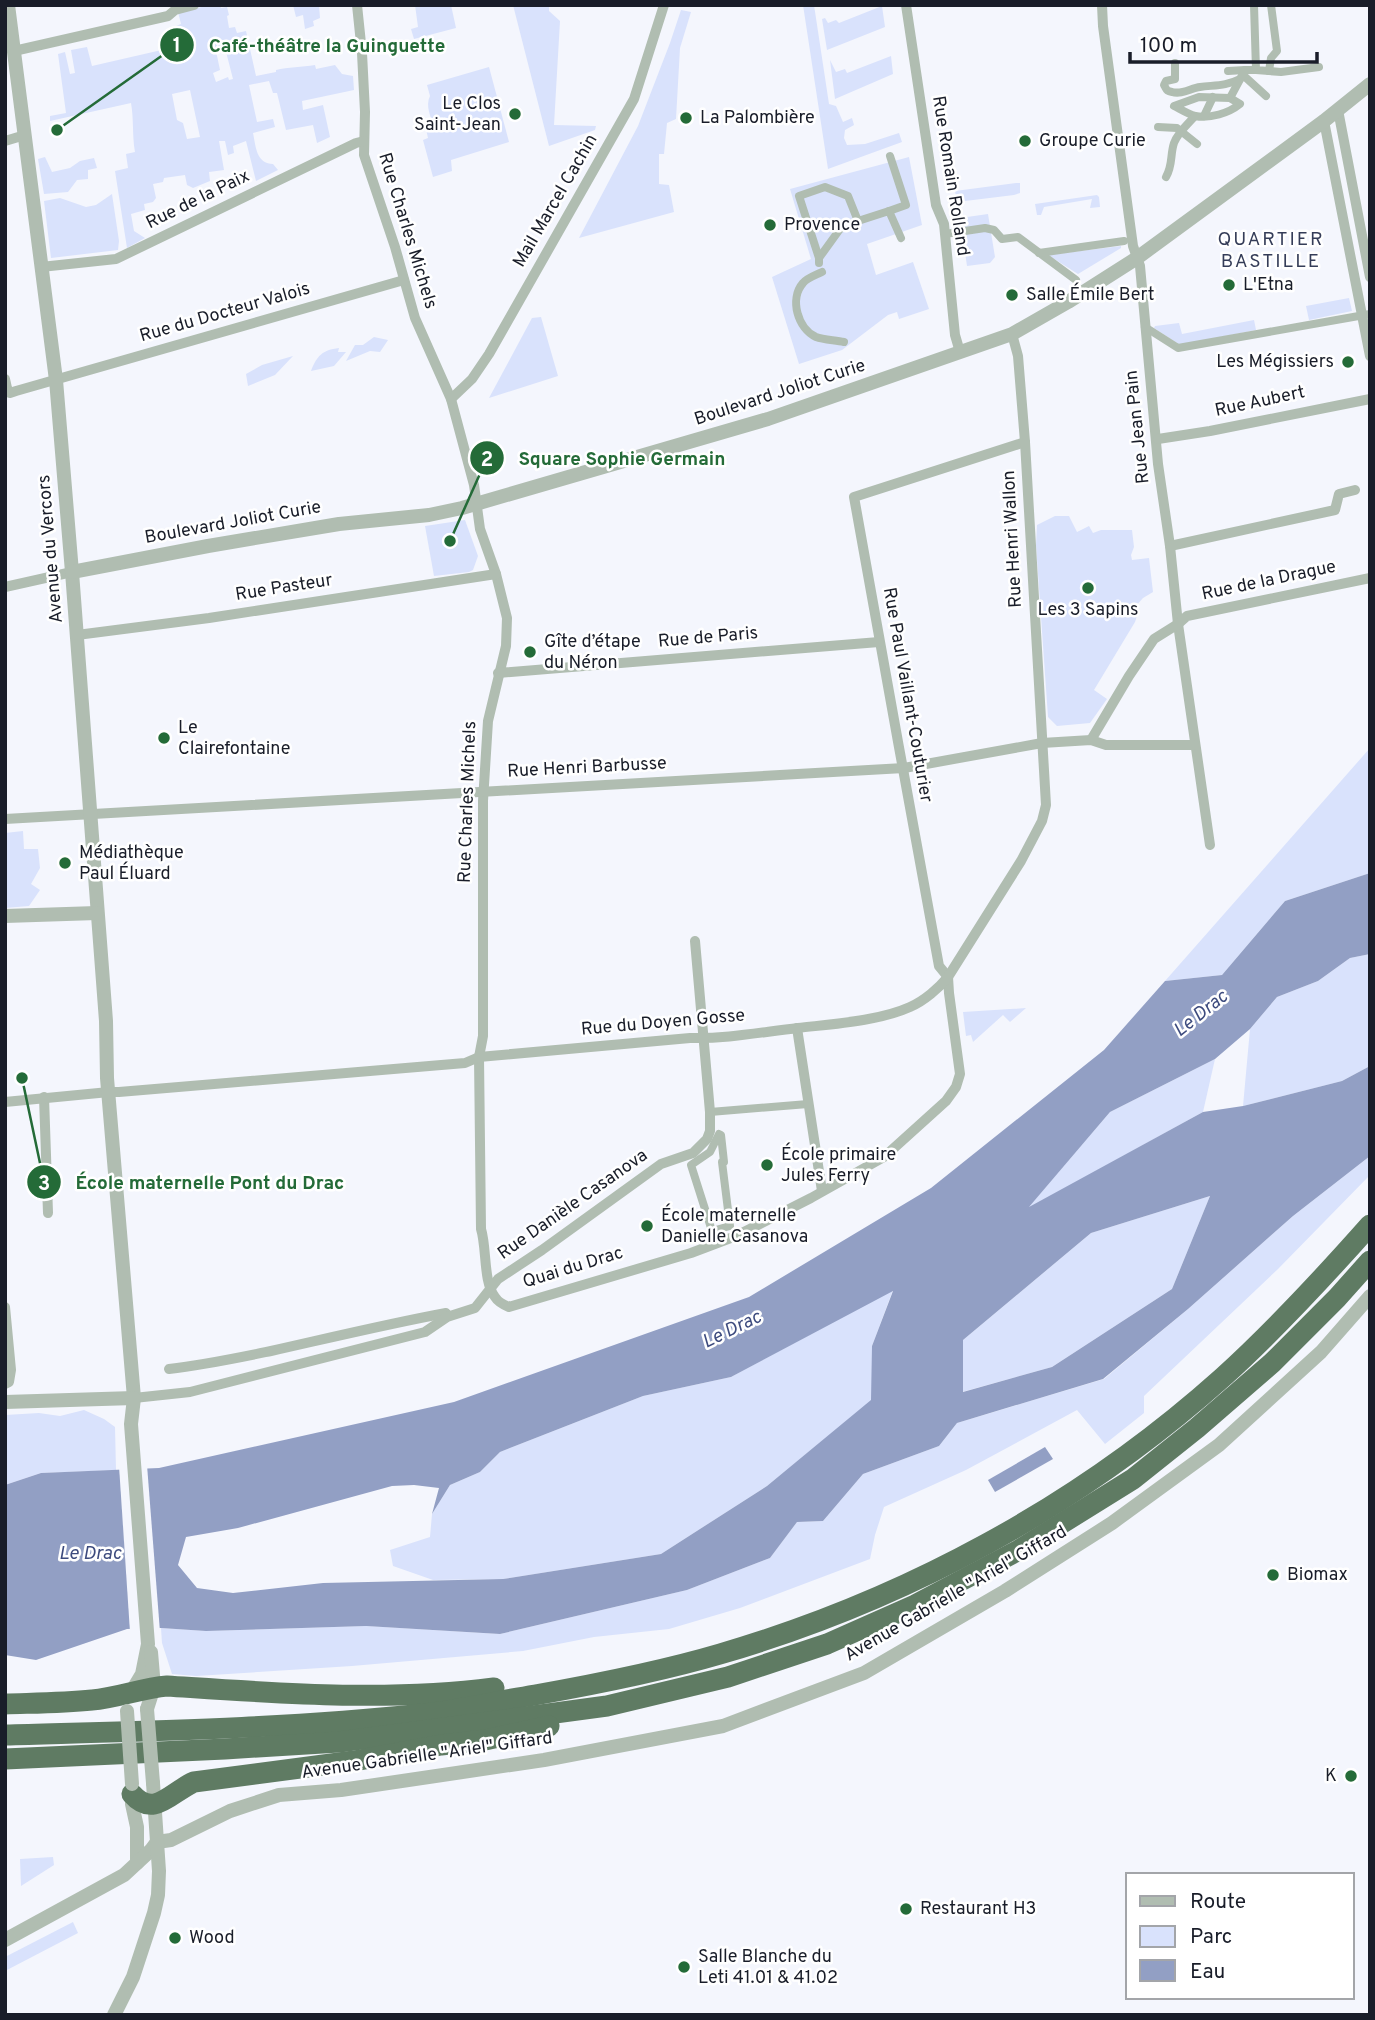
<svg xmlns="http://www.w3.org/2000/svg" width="1375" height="2020" font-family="Overpass,sans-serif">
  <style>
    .green { fill: #d9e2fc; fill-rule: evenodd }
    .water { fill: #929fc4; fill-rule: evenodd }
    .pier { fill: #f4f6fd }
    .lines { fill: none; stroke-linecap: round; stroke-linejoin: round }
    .pedestrian { stroke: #b0bdb1; stroke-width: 8 }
    .minor { stroke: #b0bdb1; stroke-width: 10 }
    .tertiary { stroke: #b0bdb1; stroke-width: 14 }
    .motorway { stroke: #5f7b63; stroke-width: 21 }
    .tertiary-bridge { stroke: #b0bdb1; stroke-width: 14 }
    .poi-dot { fill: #246b38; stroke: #fff; stroke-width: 2.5 }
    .labels { text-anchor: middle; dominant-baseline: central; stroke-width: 5; stroke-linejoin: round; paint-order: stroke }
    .poi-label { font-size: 18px; fill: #191d29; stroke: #fff; text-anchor: start }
    .street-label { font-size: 18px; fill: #191d29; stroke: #fff }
    .neighbourhood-label { font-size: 19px; letter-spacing: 2px; fill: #353d58; stroke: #fff }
    .water-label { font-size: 19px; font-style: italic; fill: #3d4b7e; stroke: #fff }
    .leader { fill: none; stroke: #246b38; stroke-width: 2.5 }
    .callout-dot { fill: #246b38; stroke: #fff; stroke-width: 2.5 }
    .mark-label { font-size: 21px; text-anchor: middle; font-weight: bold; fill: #fff }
    .callout-label { font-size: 19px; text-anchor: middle; font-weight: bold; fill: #246b38; stroke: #fff; stroke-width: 5; stroke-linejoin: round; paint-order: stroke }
  </style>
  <rect width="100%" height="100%" fill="#f4f6fd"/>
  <g class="green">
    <path d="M211,5H220L221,8L227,7L229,15L227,16L229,28L235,27L237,33L246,31L256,76L276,72V70C288,67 302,67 315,65L316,69L335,65L342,74L353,76L354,90L302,101L303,110L323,105L330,137L317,143L313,125L286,130L277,93H273L269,81L249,85L257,122L273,119L275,127L253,133C256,147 256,163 273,164L278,170L256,181L246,141L233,146L234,153L228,155L225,141H219L224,170L209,172L210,181L193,188L187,185L185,175L164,178L163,182L153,184L156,198L153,202L144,204L145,210L131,214L134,231L145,238L127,248L115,171L128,168L126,154L135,152C132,135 134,120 131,103L50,121V116L66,113L58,54L65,52L70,74L75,73L71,50L87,47L92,66L179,46L176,26L181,24L178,12ZM223,40L233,79L229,80L228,77L216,82L213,73L220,70L216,51L220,49L219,41ZM190,90L200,137L187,139L183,123L177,120L172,94Z"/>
    <polygon points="293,5 319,5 320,18 313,21 314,26 305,29 303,15 296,17"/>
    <polygon points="415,5 451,5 456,28 414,39 411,29 418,27"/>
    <polygon points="513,5 549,5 549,11 560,21 554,125 596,126 595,130 549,146"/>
    <polygon points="803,5 814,5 829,104 836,106 843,122 852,118 854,125 845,130 844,138 847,145 865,144 899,133 902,142 828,169"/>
    <polygon points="882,6 885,27 827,50 822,19 825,18 828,23 836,20 839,23"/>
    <polygon points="681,10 691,12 680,48 676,119 667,123 664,154 659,154 659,184 669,185 674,212 579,238 638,126 670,43"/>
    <polygon points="891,56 893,74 835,99 830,60 836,72 845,69 847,73"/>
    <path d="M489,67L509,142L451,160L452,171L433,177L423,140L428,138L426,129L434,127C431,117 425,106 430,96L427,85Z"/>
    <polygon points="45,157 52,172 70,168 80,161 94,158 97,168 88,170 88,179 77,180 68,192 44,194 38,159"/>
    <polygon points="909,157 922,225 867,244 876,275 913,262 929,309 899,319 897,312 888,315 842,350 799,364 772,277 811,259 790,189"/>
    <polygon points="1016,183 1020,183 1020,193 1014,195 957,202 955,191"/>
    <polygon points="112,194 119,241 118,250 51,258 44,201 60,198 86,207 96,205"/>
    <polygon points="1097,195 1099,197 1100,207 1090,208 1092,199 1044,207 1041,215 1037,215 1035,204"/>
    <polygon points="988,214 995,257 990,263 967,266 960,218"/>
    <polygon points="1121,246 1121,248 1078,274 1048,255"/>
    <polygon points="1349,298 1352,311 1309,320 1306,306"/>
    <polygon points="541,317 558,376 489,398 532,318"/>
    <polygon points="1254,320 1256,330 1180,345 1154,328 1155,326 1179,323 1182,334"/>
    <polygon points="374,337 388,340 380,352 370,351 346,361 355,345 363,345"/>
    <path d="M339,348L338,352H346L334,366L311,371C317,356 322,350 339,348Z"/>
    <polygon points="293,356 275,375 248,386 246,374 262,365"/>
    <polygon points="1055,516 1069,516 1077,532 1089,526 1093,533 1101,530 1132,530 1134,547 1131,555 1132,560 1149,558 1153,592 1143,598 1134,608 1137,616 1135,622 1094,690 1107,699 1090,723 1057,726 1048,717 1036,545 1037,525"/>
    <polygon points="465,520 478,556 473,570 469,572 434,576 425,526"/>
    <polygon points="1370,748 1370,873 1285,901 1222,975 1165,981"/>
    <polygon points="23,831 24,849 38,849 40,868 31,884 40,890 29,906 5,908 5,833"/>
    <polygon points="1370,954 1370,1066 1342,1081 1243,1106 1250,1029 1277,997 1318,981 1350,958"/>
    <polygon points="1026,1008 1010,1022 1003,1015 973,1042 971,1035 966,1036 963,1012"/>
    <polygon points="1215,1059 1203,1112 1027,1209 1110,1112"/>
    <polygon points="1370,1156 1370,1175 1278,1269 1144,1396 1144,1413 1105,1444 1077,1410 966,1470 884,1507 875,1535 870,1559 740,1608 669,1629 594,1637 523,1651 352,1666 196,1676 172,1674 162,1643 161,1628 206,1631 366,1626 500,1634 687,1590 770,1558 797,1522 823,1521 863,1474 939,1446 957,1423 1104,1379 1188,1309 1293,1216"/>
    <polygon points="1210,1196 1172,1289 1052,1367 962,1392 963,1340 1091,1233"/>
    <polygon points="893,1290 872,1346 872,1400 767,1486 661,1554 503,1579 433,1580 393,1566 390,1550 430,1537 432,1514 450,1485 480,1472 500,1452 643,1396 731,1377"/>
    <polygon points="84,1410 104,1419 115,1427 116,1470 41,1473 5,1485 5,1415 39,1413 60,1416"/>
    <polygon points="53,1857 54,1865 21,1886 20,1859"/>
    <polygon points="73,1922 78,1933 5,1971 5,1957"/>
  </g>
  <g class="water">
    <path d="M1370,873V954L1350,958L1318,981L1277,997L1250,1029L1215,1059L1110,1112L1029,1207L1203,1112L1243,1106L1342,1081L1370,1066V1156L1293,1216L1188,1309L1103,1379L957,1423L939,1446L863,1474L823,1521L797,1522L770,1558L687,1590L500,1634L366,1626L206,1631L161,1628L127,1629L36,1660L5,1655V1485L41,1473L159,1468L454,1402L749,1297L931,1188L1104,1050L1165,981L1222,975L1285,901ZM1210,1196L1172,1289L1052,1367L963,1392V1340L1091,1233ZM893,1291L872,1346L871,1400L767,1486L661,1554L503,1579L323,1583L233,1593L197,1588L178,1565L186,1537L238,1528L392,1486L414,1485L439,1488L432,1514L450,1485L480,1472L500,1452L643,1396L731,1377Z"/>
    <polygon points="1045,1447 1053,1459 995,1492 988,1480"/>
  </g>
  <polygon class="pier" points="147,1465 160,1632 130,1632 119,1466"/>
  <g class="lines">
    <g class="pedestrian">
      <polyline points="1254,5 1256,70 1281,72 1319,67"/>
      <path d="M1175,63V79L1166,81L1164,85C1167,90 1166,91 1172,92C1182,95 1191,88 1200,87C1215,85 1226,86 1240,79"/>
      <polyline points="1228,71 1245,70"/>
      <polyline points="1269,71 1271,58 1277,51 1271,5"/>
      <polyline points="1243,75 1266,96"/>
      <path d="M1199,97L1230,98L1240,104C1229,113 1210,119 1195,116C1188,114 1180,109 1174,106Z"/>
      <polyline points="1230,98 1245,70 1256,70"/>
      <polyline points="1204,116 1213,97"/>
      <polyline points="1158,127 1177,128 1197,144"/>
      <path d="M1166,177C1173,165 1170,155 1174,143C1178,132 1188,124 1195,116"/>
      <polyline points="889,211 906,205 890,156"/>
      <polyline points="945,234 985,228 994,230 1002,239 1018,237 1076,280"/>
      <polyline points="1039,253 1124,241"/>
      <polyline points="819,258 799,196 825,187 848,196 858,221 889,211 901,238"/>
      <polyline points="819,263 819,258 840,229 858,221"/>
      <path d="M822,272C816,275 807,278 803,283C789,299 798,329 816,337C824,340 836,340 844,342"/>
      <polyline points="1145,327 1178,348 1370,314"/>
      <polyline points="710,1112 808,1104"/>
      <polygon points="719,1134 721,1135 724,1162 722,1162 730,1226 712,1231 691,1165 710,1152"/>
    </g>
    <g class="minor">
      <path d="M357,5L362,53L365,112L364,155L395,247L415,318L451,399L474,485L480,529L496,574L507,618L506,646L488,721L483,801V1036L479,1057L481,1229C487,1248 483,1282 495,1297C498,1302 504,1305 509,1307L691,1253L736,1236L811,1198L884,1157L946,1101L956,1087L960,1074L949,993L948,977L939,966C911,810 881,653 854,497L1025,442"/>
      <polyline points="906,5 936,205 944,224 955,335 960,352"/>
      <polyline points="1102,5 1103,26 1133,246 1140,266 1158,464 1170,546 1178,624 1210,845"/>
      <polyline points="14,51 168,16 175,10 194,5"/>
      <polyline points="1338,110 1370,277"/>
      <polyline points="1324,121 1370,356"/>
      <polyline points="5,141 25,135"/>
      <polyline points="41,267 116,259 356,143 364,141"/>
      <polyline points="5,379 7,388 10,393 16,391 404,280"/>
      <polyline points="451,399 472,379 489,354 634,99 664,5"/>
      <polyline points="1158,439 1210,431 1370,399"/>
      <polyline points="1170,546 1335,510 1339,494 1355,490"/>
      <polyline points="5,587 72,572"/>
      <polyline points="77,635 209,618 496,574"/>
      <polyline points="498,673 879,642"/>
      <polyline points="1091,740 1129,676 1154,639 1178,624 1187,616 1370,578"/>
      <polyline points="5,819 904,768 1042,743 1091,740 1106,745 1194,745"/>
      <polyline points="797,1028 822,1191"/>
      <polyline points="44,1097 48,1213"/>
      <path d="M5,1102L109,1092H119L465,1063L479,1057L690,1038C726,1039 762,1032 798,1028C832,1024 879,1021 910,1007C924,1001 939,988 948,977L1021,861L1042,821L1046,805L1025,442L1018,356L1012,334"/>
      <polyline points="5,1307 11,1370 9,1382 5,1384"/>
      <path d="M169,1369C204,1365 237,1358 271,1351C329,1338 387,1324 446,1313V1315"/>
      <polyline points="134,1398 190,1392 425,1332 447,1317 475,1308 498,1279 542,1250 661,1164 693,1153 707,1139 710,1131 710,1112 695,941"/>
    </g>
    <g class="tertiary">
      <polyline points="8,5 56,380 72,572 106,1021 107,1078 134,1398 131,1424 148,1644 142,1674 130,1694"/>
      <polyline points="72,572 208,546 339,524 429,515 462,508 768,419 1012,334 1068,302 1137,258 1324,121 1370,84"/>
      <polyline points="5,916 97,913"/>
      <polyline points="5,1402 134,1398"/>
      <polyline points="147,1709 154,1687 151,1652"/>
      <polyline points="132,1791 132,1804 137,1827 137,1863"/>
      <polyline points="157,1842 171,1840 230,1811 279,1795 341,1790 544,1760 723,1726 864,1673 1005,1591 1112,1523 1219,1445 1321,1352 1370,1296"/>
      <polyline points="5,1940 124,1875 151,1850 157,1842"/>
      <polyline points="114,2015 133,1977 154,1913 158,1895 159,1871 153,1783"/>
    </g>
    <g class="motorway">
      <path d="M5,1704C34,1703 63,1703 92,1700C117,1698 142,1688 167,1686C275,1693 386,1702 494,1688"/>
      <path d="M5,1735C144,1731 284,1729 423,1714C460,1710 498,1701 535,1695C597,1684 659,1672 720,1654C905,1600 1079,1506 1222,1378C1275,1330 1323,1278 1370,1225"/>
      <polyline points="5,1759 225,1749 339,1742 607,1706 728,1677 827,1644 915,1605 1019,1550 1133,1479 1197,1428 1272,1363 1337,1298 1370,1261"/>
      <path d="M132,1794C154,1819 171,1792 194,1782L354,1761L441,1745L485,1740L549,1726"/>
    </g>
    <g class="tertiary-bridge">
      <polyline points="147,1709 153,1783"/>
      <polyline points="127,1711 132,1784"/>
    </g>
  </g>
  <g class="poi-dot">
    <circle cx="515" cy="114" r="7"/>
    <circle cx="686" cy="118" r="7"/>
    <circle cx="1025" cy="141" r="7"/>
    <circle cx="770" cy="225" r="7"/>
    <circle cx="1229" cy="285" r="7"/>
    <circle cx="1012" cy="295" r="7"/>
    <circle cx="1348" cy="362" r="7"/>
    <circle cx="1088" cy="588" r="7"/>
    <circle cx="530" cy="652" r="7"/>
    <circle cx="164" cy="738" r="7"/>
    <circle cx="65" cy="863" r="7"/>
    <circle cx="767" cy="1165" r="7"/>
    <circle cx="647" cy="1226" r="7"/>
    <circle cx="1273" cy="1575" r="7"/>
    <circle cx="1351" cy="1776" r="7"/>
    <circle cx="906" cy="1909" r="7"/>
    <circle cx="175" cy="1938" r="7"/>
    <circle cx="684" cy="1967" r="7"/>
  </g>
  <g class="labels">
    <g class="poi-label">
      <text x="501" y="104" text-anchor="end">Le Clos<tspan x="501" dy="21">Saint-Jean</tspan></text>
      <text x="700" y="118">La Palombière</text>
      <text x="1039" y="141">Groupe Curie</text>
      <text x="784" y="225">Provence</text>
      <text x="1243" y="285">L'Etna</text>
      <text x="1026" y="295">Salle Émile Bert</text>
      <text x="1334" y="362" text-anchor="end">Les Mégissiers</text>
      <text x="1088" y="610" text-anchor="middle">Les 3 Sapins</text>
      <text x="544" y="642">Gîte d’étape<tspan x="544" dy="21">du Néron</tspan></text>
      <text x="178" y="728">Le<tspan x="178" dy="21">Clairefontaine</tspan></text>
      <text x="79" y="853">Médiathèque<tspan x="79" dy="21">Paul Éluard</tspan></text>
      <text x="781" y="1155">École primaire<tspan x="781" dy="21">Jules Ferry</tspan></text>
      <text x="661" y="1216">École maternelle<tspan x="661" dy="21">Danielle Casanova</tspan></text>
      <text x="1287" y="1575">Biomax</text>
      <text x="1337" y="1776" text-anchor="end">K</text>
      <text x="920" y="1909">Restaurant H3</text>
      <text x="189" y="1938">Wood</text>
      <text x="698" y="1957">Salle Blanche du<tspan x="698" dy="21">Leti 41.01 &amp; 41.02</tspan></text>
    </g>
    <g class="street-label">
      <text transform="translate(950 176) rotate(81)">Rue Romain Rolland</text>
      <text transform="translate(198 200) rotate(-26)">Rue de la Paix</text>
      <text transform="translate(556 201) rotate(-60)">Mail Marcel Cachin</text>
      <text transform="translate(407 231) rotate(73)">Rue Charles Michels</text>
      <text transform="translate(225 313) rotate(-16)">Rue du Docteur Valois</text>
      <text transform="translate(780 393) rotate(-18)">Boulevard Joliot Curie</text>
      <text transform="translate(1260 402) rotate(-12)">Rue Aubert</text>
      <text transform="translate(1138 427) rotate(-96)">Rue Jean Pain</text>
      <text transform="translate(233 523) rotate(-10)">Boulevard Joliot Curie</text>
      <text transform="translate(1013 539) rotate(-93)">Rue Henri Wallon</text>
      <text transform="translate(51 549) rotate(-95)">Avenue du Vercors</text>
      <text transform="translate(1269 581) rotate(-12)">Rue de la Drague</text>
      <text transform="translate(284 588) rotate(-9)">Rue Pasteur</text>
      <text transform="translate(708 638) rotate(-5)">Rue de Paris</text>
      <text transform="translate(907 695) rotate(80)">Rue Paul Vaillant-Couturier</text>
      <text transform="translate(587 768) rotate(-3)">Rue Henri Barbusse</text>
      <text transform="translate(468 802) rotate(-88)">Rue Charles Michels</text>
      <text transform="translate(663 1023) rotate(-5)">Rue du Doyen Gosse</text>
      <text transform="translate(573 1205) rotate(-35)">Rue Danièle Casanova</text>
      <text transform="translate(573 1268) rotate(-17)">Quai du Drac</text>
      <text transform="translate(956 1594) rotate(-30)">Avenue Gabrielle "Ariel" Giffard</text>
      <text transform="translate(427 1756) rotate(-8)">Avenue Gabrielle "Ariel" Giffard</text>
    </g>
    <g class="neighbourhood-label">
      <text x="1271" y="240">QUARTIER<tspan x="1271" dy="22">BASTILLE</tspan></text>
    </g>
    <g class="water-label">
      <text transform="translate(1201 1014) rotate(-38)">Le Drac</text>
      <text transform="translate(732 1330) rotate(-26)">Le Drac</text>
      <text x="90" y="1554">Le Drac</text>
    </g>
  </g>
  <path class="leader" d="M57 130L177 45M450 541L487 458M22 1078L44 1182"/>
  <g class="callout-dot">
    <circle cx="57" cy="130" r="7"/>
    <circle cx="450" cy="541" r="7"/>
    <circle cx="22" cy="1078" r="7"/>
    <circle cx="177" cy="45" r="18"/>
    <circle cx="487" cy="458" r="18"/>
    <circle cx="44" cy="1182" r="18"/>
  </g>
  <g class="mark-label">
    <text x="177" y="52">1</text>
    <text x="487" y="466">2</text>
    <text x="44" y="1190">3</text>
  </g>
  <g class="callout-label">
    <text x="327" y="52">Café-théâtre la Guinguette</text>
    <text x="622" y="465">Square Sophie Germain</text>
    <text x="210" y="1189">École maternelle Pont du Drac</text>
  </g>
  <rect width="1375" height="2020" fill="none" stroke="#191d29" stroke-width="14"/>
  <rect x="1126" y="1873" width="228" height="126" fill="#ffffff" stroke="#a3a5a9" stroke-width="2"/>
  <rect x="1140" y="1896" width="35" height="10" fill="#b0bdb1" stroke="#a3a5a9" stroke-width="2"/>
  <text x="1190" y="1908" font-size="21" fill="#191d29">Route</text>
  <rect x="1140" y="1926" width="35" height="21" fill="#d9e2fc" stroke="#a3a5a9" stroke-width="2"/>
  <text x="1190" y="1943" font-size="21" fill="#191d29">Parc</text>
  <rect x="1140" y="1960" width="35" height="21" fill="#929fc4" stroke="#a3a5a9" stroke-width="2"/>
  <text x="1190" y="1978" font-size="21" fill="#191d29">Eau</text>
  <path d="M1130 52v10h187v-10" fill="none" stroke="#191d29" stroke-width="3.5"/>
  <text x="1140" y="52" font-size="21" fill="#191d29" stroke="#ffffff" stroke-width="5" paint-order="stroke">100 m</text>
</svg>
